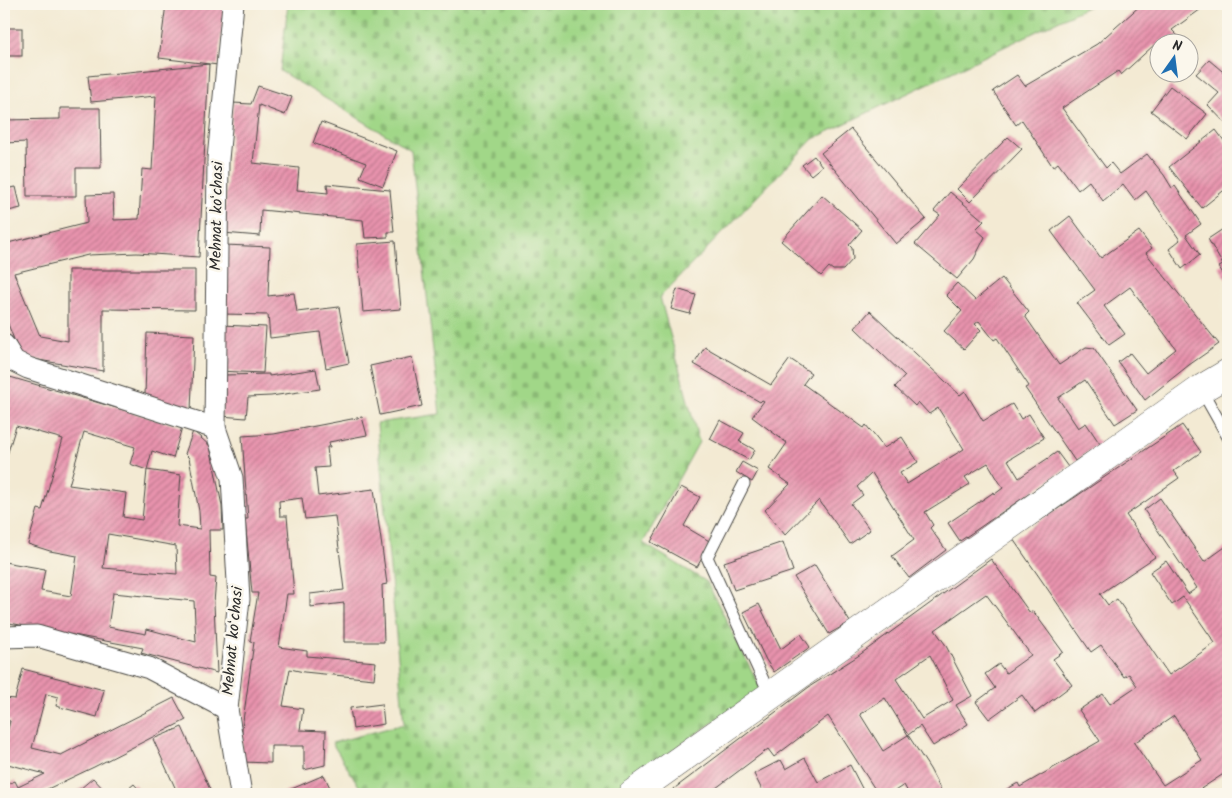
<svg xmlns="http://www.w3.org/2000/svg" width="1232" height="798" font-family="Kalam,sans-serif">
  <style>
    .cemetery { fill: url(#cemetery-stones); stroke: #66815a }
    .building { fill: url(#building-hatch); fill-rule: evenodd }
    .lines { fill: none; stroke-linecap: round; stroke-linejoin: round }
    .service-casing { stroke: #494844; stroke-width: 13 }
    .minor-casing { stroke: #494844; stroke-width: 23 }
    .tertiary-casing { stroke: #494844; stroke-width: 29 }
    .service { stroke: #fff; stroke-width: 11 }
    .minor { stroke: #fff; stroke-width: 21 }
    .tertiary { stroke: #fff; stroke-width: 28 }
    .labels { text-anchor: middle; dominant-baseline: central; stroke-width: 5; stroke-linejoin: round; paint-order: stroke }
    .street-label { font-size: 16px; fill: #2b2b2b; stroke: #fbf7ec }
  </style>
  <defs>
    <pattern id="cemetery-stones" width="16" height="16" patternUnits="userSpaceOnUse" patternTransform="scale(1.25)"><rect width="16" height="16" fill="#a1d788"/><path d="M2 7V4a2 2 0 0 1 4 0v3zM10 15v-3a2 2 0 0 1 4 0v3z" fill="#8bb976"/></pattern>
    <pattern id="building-hatch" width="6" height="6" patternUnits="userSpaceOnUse" patternTransform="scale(1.25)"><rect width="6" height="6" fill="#e893ad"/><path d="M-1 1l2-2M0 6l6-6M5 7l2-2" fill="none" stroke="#bc788d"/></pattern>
  </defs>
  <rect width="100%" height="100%" fill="#fbf7ec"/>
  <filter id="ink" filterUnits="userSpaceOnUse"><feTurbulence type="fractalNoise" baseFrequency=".02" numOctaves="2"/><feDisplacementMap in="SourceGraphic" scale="10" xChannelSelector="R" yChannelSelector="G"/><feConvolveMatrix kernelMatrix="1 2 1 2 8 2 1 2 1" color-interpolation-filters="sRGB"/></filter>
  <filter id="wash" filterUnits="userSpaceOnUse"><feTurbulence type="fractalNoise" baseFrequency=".0096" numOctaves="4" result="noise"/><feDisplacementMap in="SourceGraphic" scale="20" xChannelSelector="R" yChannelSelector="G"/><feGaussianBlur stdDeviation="1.12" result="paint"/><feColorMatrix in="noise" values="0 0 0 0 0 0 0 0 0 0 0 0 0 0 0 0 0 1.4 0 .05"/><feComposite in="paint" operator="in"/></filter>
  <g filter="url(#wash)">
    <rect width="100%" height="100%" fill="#f3ead3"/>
    <polygon class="cemetery" points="288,4 1093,4 813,139 660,297 699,442 643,543 707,582 761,689 610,794 364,794 332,743 404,724 377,423 440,414 411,150 280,71"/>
    <g id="blocks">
      <g class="building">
        <polygon points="166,4 195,6 195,4 225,4 218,65 159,58"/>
        <polygon points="1142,4 1208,4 1172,30 1181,39 1178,42 1160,42 1160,51 1154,45 1121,75 1118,71 1062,108 1106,168 1111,163 1120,174 1147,154 1164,175 1172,188 1175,186 1201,224 1186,235 1200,255 1182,269 1169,249 1180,240 1146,191 1135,200 1123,184 1103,201 1089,181 1078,190 1058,163 1053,167 1022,120 1016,125 993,91 1017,75 1025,86 1097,44"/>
        <rect x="4" y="28" width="18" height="28"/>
        <polygon points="1209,60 1228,76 1228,126 1208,105 1219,93 1196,74"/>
        <polygon points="209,64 199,257 137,253 88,255 14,273 40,336 68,341 68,270 195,270 195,310 103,309 103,371 21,357 4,314 4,244 87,223 86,195 113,194 114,220 139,219 142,169 152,170 156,96 91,102 88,76"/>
        <polygon points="258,86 292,97 285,115 259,105 253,163 299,168 297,190 328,193 327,184 390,190 394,232 388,232 388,237 365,238 363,220 261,210 260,236 223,233 233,103 251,104"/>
        <polygon points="1170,86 1207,114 1187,139 1151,111"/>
        <polygon points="60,108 100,108 101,168 76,168 76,196 27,196 26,142 4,143 4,120 60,119"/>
        <polygon points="321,122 397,151 383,186 360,177 366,163 313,143"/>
        <polygon points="851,129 926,219 896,244 821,153"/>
        <polygon points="1216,130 1228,146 1228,187 1202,208 1169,167"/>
        <polygon points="1008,137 1022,149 970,202 957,189"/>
        <polygon points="814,156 822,166 811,175 802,165"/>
        <polygon points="16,187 21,208 4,212 4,189"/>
        <polygon points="950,192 984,221 976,229 985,237 974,259 957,279 915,244 940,215 934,211"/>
        <polygon points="822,195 862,230 849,245 852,248 853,259 843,270 833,270 829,267 821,276 781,241"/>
        <polygon points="1070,216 1101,258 1139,231 1152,248 1146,253 1219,344 1189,365 1145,400 1118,362 1130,353 1146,373 1176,349 1130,287 1104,306 1125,334 1109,345 1077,303 1095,290 1051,231"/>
        <polygon points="1223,229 1228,238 1228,282 1219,267 1223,265 1208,239"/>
        <polygon points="395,241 401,309 363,312 357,244"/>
        <polygon points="225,245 270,247 268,296 294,293 297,312 339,307 349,363 326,368 320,332 270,338 268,315 223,314"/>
        <polygon points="1002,278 1029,312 1025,316 1059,365 1086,347 1094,348 1137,410 1115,424 1085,380 1058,398 1078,428 1086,423 1100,444 1075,461 1025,388 1029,386 997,338 994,340 979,321 975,324 981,330 964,349 944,331 962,311 946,295 957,283 975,300"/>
        <polygon points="677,289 696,295 690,314 671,309"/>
        <polygon points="870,311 960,395 965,391 983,421 1012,404 1021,419 1029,414 1044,438 1008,460 1019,478 1057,452 1068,467 960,541 948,523 994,492 995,494 1003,488 988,463 965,477 970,484 925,512 933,525 930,528 946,550 909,578 892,556 914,540 872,473 857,487 863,495 851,504 870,530 850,544 819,500 785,535 765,510 790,484 769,469 787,443 752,417 764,401 762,400 760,402 694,364 705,347 771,385 790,359 811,373 803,384 864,428 866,425 884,448 902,437 918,462 900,473 907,484 964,449 938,408 929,414 918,402 915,406 895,387 905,376 855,328"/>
        <polygon points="220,325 266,327 263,373 218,371"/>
        <polygon points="147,333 194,335 191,411 145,395"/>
        <polygon points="412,357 422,406 380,415 370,366"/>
        <polygon points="316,369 320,389 271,396 248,397 246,418 221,416 224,375 269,374 269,376"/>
        <path d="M10,377L182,427L173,458L152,451L147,470L130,464L135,447L84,432L69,485L126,493L123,517L142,520L147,470L181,475L177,526L200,529L199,511L189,458L185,454L193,431L210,446L222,506L223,530H209L210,577L216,578L214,603L217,673L141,653L143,648L4,622V562L45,569L41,591L71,596L77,556L50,551L28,544L38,509L42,510L63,439L16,426L4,465V383L8,385ZM108,534L176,546L177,574L103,568ZM113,593L194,601L196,642L147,629L146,634L108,627Z"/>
        <polygon points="362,417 367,435 329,442 330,447 327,447 329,467 315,468 318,496 374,489 387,584 382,585 384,642 344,642 344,603 310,607 310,594 344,590 335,516 305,519 302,498 279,501 280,516 287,516 294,594 287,594 279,647 307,651 307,656 376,662 374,679 304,672 290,669 283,706 303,709 300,730 326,731 325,765 304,770 304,746 271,746 271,763 242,762 242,728 254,642 250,641 258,593 252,593 245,519 248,519 242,436 274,434"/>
        <polygon points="720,420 744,433 739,441 755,450 749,460 710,439"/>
        <path d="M1182,425L1201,452L1174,471L1179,478L1126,515L1155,557L1100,594L1108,605L1117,599L1169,675L1215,643L1183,597L1172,605L1150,572L1166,561L1188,594L1197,588L1144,510L1160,498L1204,562L1228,545V628L1226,629L1228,632V778L1225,773L1193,794H1154L1152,793L1150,794H1106L1104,791L1099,794H998L1018,783L1020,787L1100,741L1079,710L1103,694L1110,704L1137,686L1129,674L1124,677L1101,645L1091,652L1013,539ZM1174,716L1202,760L1163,785L1134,743Z"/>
        <polygon points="742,462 758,471 752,482 736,472"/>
        <polygon points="681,487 700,497 684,526 711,542 697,567 651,542"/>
        <polygon points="783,542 793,571 734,590 724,562"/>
        <path d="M991,559L1030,613L1033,611L1063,652L1053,659L1072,685L1035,713L1022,695L989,719L976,702L995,688L985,674L999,664L1006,673L1031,655L986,594L935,630L945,644L972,696L956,705L968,724L933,746L920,726L908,735L885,698L860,714L883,751L908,735L930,769L943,794H909L904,785L890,794H878L828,716L774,757L768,749L708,794H667L809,687L858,656ZM930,655L953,700L922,719L896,679Z"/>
        <polygon points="815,565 850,622 829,634 794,577"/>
        <polygon points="759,604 781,649 801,634 810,647 774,672 766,660 743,612"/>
        <polygon points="23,669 104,690 97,717 56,706 58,697 46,694 32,748 61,755 174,698 186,720 94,767 37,794 4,794 4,786 15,781 18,787 45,774 4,763 4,745 10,721 4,720 4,698 15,699"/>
        <polygon points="382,704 384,724 353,729 350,708"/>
        <polygon points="182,727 212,794 178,794 153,739"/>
        <polygon points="805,758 818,782 850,765 865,794 764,794 754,774 781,760 786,769"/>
        <polygon points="324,775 333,794 280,794"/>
        <polygon points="93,778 108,794 74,794"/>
        <polygon points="134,784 143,794 122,794"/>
      </g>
    </g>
  </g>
  <g filter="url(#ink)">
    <use href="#blocks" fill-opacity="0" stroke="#494844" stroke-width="1"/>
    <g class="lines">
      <defs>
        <g id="service">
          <polyline points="1201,389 1228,437"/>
          <polyline points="744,484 707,557 770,695"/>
        </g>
        <g id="minor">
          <polyline points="233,4 218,159 215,428 232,478 239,599 227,709 241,794"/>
          <polyline points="4,345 14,361 28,368 215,428"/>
          <polyline points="4,637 37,636 149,668 227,709"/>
        </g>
        <polyline id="tertiary" points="632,794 1201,389 1228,373"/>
      </defs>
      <use href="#service" class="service-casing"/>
      <use href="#minor" class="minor-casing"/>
      <use href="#tertiary" class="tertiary-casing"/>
      <use href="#service" class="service"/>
      <use href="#minor" class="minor"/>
      <use href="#tertiary" class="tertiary"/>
    </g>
  </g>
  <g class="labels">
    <g class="street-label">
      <text transform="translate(217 216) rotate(-89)">Mehnat koʻchasi</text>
      <text transform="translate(233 641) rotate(-85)">Mehnat koʻchasi</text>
    </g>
  </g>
  <rect width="1232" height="798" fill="none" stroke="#fbf7ec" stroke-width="20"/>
  <g transform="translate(1174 58) rotate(14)"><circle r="24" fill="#fbf7ec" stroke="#a8a59f"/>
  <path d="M0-4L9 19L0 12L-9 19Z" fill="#1f6fb2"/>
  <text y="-8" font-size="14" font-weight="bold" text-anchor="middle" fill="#2b2b2b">N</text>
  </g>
</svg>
